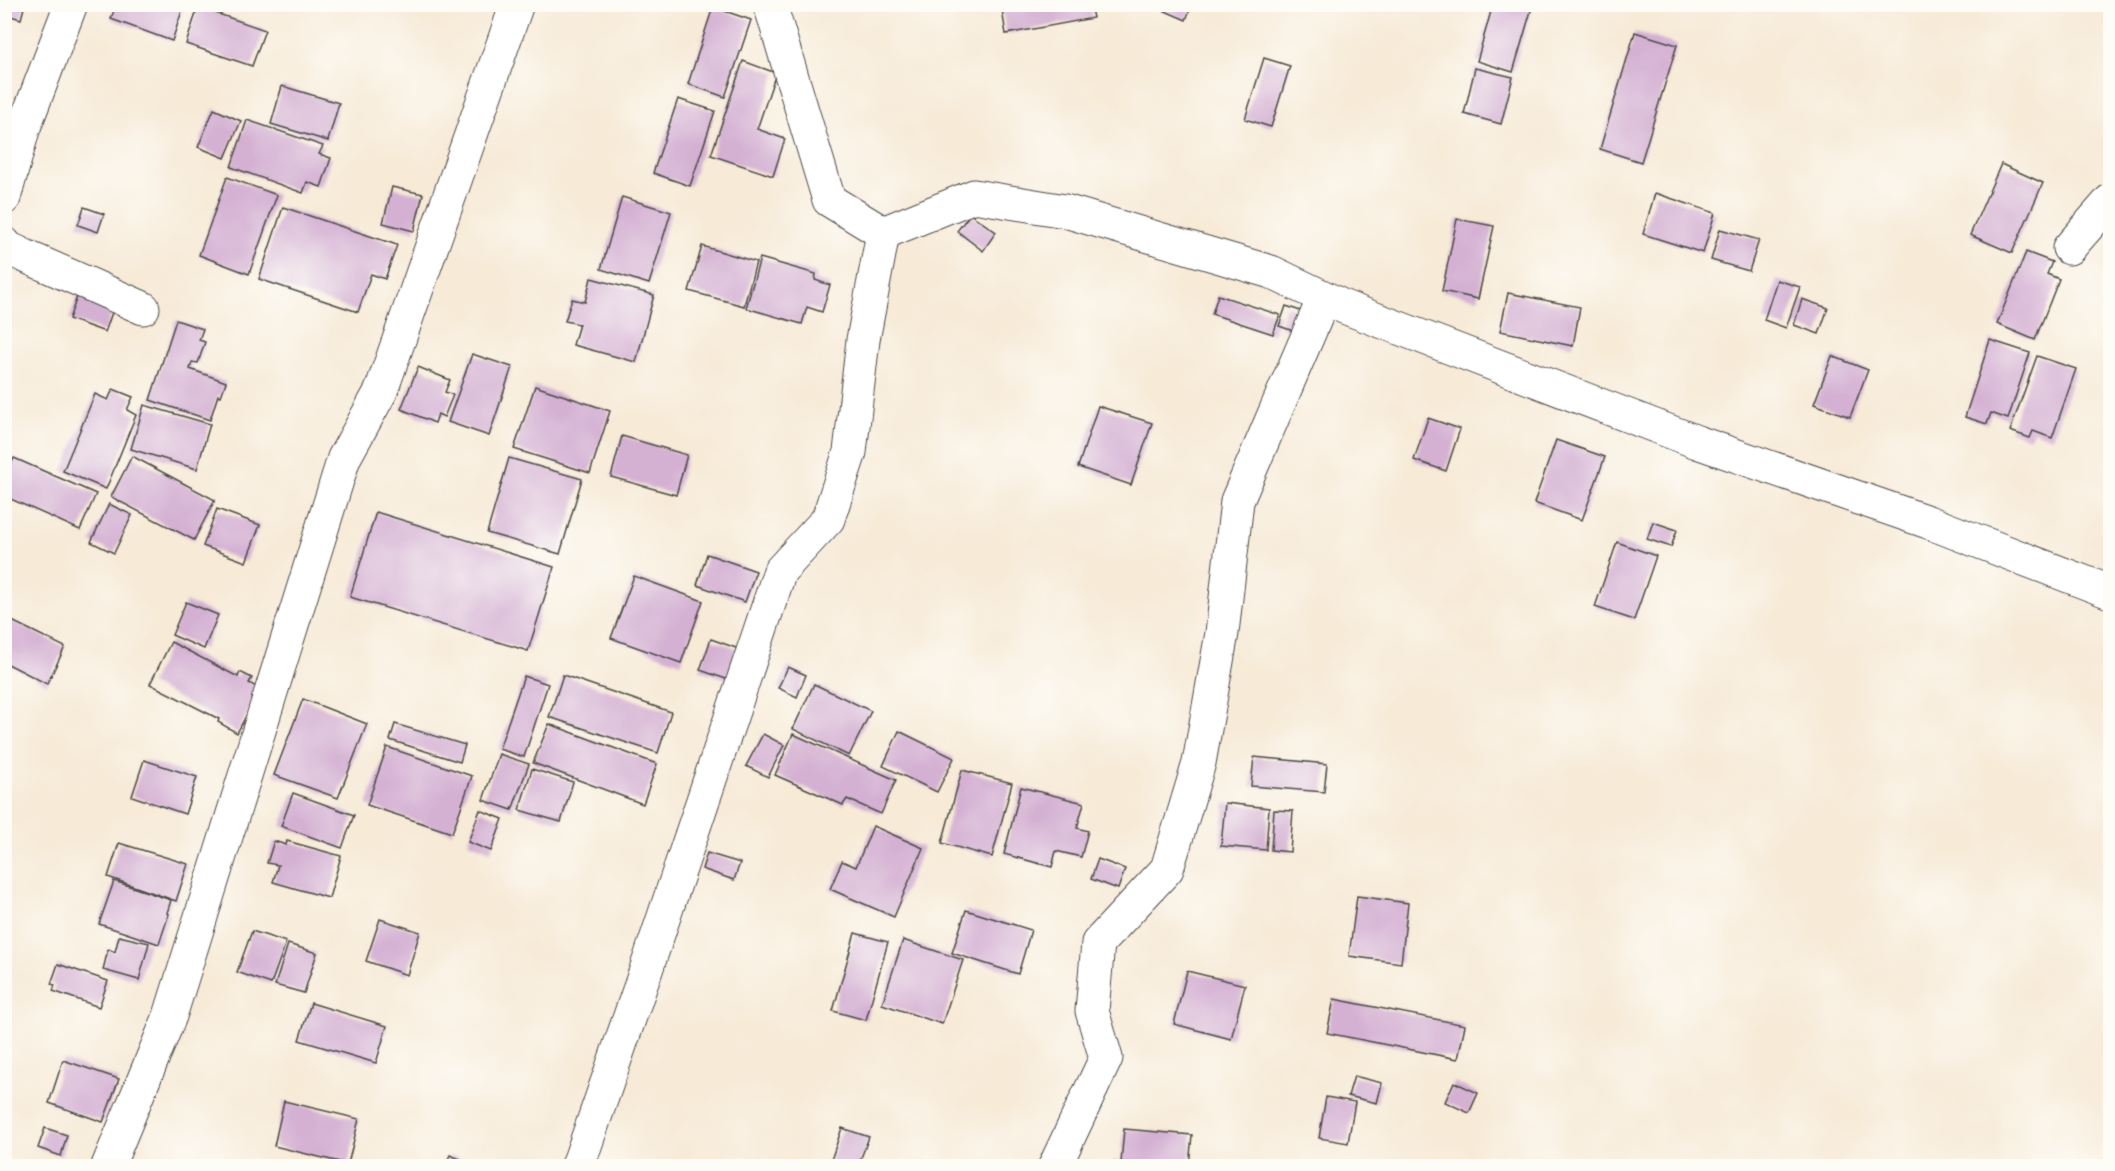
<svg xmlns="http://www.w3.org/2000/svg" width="2115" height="1171" font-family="Delius,sans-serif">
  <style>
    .building { fill: #d4b1d3 }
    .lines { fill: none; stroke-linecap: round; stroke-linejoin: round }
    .minor-casing { stroke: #4a4845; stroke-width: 35 }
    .minor { stroke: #fff; stroke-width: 33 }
  </style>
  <rect width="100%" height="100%" fill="#fdfcf7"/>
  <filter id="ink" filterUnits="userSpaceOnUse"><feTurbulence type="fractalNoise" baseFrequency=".0167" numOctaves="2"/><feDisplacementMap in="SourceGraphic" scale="12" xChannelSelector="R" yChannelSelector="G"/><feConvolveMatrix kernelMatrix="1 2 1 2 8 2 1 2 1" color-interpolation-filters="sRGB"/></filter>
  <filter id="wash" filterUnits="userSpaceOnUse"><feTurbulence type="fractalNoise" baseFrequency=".008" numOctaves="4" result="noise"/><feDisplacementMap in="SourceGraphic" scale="24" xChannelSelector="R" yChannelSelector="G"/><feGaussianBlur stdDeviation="1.35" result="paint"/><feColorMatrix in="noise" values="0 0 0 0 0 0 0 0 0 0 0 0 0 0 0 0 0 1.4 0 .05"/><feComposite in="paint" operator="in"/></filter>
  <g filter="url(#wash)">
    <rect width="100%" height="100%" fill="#f7ead7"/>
    <g id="blocks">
      <g class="building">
        <polygon points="4,4 25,4 21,19 4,14"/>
        <polygon points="116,4 164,4 182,11 172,41 111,19"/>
        <polygon points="1001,4 1090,4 1093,18 1006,34"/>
        <polygon points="1149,4 1192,4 1186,20"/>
        <polygon points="1493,4 1533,4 1513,72 1477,61"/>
        <polygon points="198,7 265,30 252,66 186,44"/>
        <polygon points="713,7 751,20 725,97 688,84"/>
        <polygon points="1635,32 1677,45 1641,162 1600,149"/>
        <polygon points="1264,58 1290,66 1271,127 1245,119"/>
        <polygon points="743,61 776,73 757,129 785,139 773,176 711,155"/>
        <polygon points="1475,68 1513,77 1501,124 1464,114"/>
        <polygon points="282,86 339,103 328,141 271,124"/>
        <polygon points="678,99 715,111 690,186 653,173"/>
        <polygon points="214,109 241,121 225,158 198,147"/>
        <polygon points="247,120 323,146 319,154 331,158 321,187 307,182 303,193 231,167"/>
        <polygon points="2001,164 2043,183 2012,253 1970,235"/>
        <polygon points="227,177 277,195 249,274 199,255"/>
        <polygon points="392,187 423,194 414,231 383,223"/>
        <polygon points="1655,193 1715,213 1703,253 1643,234"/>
        <polygon points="622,197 671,212 649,284 601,269"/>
        <polygon points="84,207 104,214 98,232 78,225"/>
        <polygon points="283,207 397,245 385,279 371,274 358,312 259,279"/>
        <polygon points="970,214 996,232 983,251 957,231"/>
        <polygon points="1457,219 1494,226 1478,299 1442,291"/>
        <polygon points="1720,229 1759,240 1749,271 1711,260"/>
        <polygon points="702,246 756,262 744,306 689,291"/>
        <polygon points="2026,252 2052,262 2047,274 2059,279 2035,340 1997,324"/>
        <polygon points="760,258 816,274 815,280 830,285 822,312 807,307 802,324 746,308"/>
        <polygon points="591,278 654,295 636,362 573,345 579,324 565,321 572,299 585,302"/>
        <polygon points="1777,280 1800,287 1786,328 1764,320"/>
        <polygon points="1508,293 1580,307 1573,346 1500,331"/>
        <polygon points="78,294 114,307 105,332 69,319"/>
        <polygon points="1218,295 1280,315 1273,334 1212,314"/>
        <polygon points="1802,299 1828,308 1819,334 1794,325"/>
        <polygon points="1286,306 1309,314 1302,334 1279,326"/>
        <polygon points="176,320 203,329 199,340 205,342 198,363 192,362 190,369 226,382 221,396 218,395 210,420 150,400"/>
        <polygon points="1990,340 2030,353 2008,419 1991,413 1987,424 1965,417"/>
        <polygon points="472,354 512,367 489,436 448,422"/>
        <polygon points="1832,356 1868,370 1850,417 1814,404"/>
        <polygon points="2037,356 2076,369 2052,438 2033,431 2030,438 2010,431"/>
        <polygon points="418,367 450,380 445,392 453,395 444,417 438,414 435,423 401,409"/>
        <polygon points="535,386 610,411 590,473 514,449"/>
        <polygon points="113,389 133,397 127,410 136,415 106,489 63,471 95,394 108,400"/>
        <polygon points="144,405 210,424 197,469 131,449"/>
        <polygon points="1098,406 1152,423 1131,485 1078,467"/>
        <polygon points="1428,418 1460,429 1446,471 1414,460"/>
        <polygon points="622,436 687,455 676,495 611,477"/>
        <polygon points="1556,440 1605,457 1582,520 1534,503"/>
        <polygon points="132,456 215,500 194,540 111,497"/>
        <polygon points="14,458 96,494 80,530 4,496 4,479"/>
        <polygon points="509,458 582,479 560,554 487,533"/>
        <polygon points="109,504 132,515 114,553 91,542"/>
        <polygon points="217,509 260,525 246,562 203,546"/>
        <polygon points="376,512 554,567 528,651 350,597"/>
        <polygon points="1653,522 1677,530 1671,547 1647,539"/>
        <polygon points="1617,542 1656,556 1634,620 1595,607"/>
        <polygon points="707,554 756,571 745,602 697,585"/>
        <polygon points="634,576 703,601 681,663 611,638"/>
        <polygon points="186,602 218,615 204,649 172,635"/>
        <polygon points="4,617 65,647 47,684 4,662"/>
        <polygon points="711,639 739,649 729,680 700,670"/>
        <polygon points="171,642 238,677 240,672 252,678 249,683 260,689 237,733 218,722 219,719 150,684"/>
        <polygon points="788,667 806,675 797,697 778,688"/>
        <polygon points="563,675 671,712 658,753 549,717"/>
        <polygon points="524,676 548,684 524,757 499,749"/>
        <polygon points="814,684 871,711 849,756 793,729"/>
        <polygon points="303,699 367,724 338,798 274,775"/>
        <polygon points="395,724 465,745 460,762 390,740"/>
        <polygon points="549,724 657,764 643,804 533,763"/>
        <polygon points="899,731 954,758 937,792 883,766"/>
        <polygon points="763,734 784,745 768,777 746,766"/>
        <polygon points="793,734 896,780 881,814 847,799 843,805 775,775"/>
        <polygon points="387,747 472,776 452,833 367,805"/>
        <polygon points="499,754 529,764 512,810 483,800"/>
        <polygon points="1254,757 1327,764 1324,792 1251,786"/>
        <polygon points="144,760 197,777 185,814 132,796"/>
        <polygon points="532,769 573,782 561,822 519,810"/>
        <polygon points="962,770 1012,783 992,857 942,843"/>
        <polygon points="1021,787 1084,803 1077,828 1088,831 1081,857 1056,851 1052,867 1004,854"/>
        <polygon points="293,793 354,815 342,848 281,826"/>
        <polygon points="1225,803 1269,808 1266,850 1221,846"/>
        <polygon points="480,810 503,819 491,851 468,842"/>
        <polygon points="1274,810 1293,811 1290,852 1271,850"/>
        <polygon points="873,826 923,848 894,917 830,889 842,861 856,867"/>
        <polygon points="274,841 286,845 287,841 341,856 329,898 273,882 278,865 267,863"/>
        <polygon points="119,843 188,864 176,901 108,877"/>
        <polygon points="707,853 740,863 734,880 702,869"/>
        <polygon points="1098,859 1125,869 1118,889 1091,879"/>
        <polygon points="114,881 171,900 167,913 169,914 159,944 99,924"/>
        <polygon points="1357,896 1408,903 1401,963 1349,956"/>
        <polygon points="966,910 1031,930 1018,974 952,953"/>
        <polygon points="380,919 420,932 407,975 366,961"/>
        <polygon points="252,931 286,942 271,984 237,972"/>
        <polygon points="855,933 888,942 866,1020 833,1011"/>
        <polygon points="119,936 149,943 139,980 103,970 108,949 115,952"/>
        <polygon points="903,940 963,960 942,1024 882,1004"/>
        <polygon points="288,944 317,953 304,993 275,985"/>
        <polygon points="58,964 108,981 99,1007 53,991 55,985 51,984"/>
        <polygon points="1187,971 1245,985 1231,1039 1174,1024"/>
        <polygon points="1334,999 1465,1025 1458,1059 1327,1033"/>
        <polygon points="311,1003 387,1026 376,1063 299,1040"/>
        <polygon points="63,1060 119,1079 103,1122 49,1103"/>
        <polygon points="1354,1076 1382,1083 1377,1103 1348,1096"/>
        <polygon points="1454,1082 1478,1093 1469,1113 1445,1102"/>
        <polygon points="1326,1097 1355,1102 1348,1143 1319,1138"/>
        <polygon points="284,1101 359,1119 348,1164 274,1146"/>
        <polygon points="45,1128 67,1135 61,1156 38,1148"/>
        <polygon points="842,1128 869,1137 858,1166 829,1166"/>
        <polygon points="1124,1129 1192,1135 1189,1166 1111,1166 1112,1162 1121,1163"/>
        <polygon points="450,1155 478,1166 445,1166"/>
      </g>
    </g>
  </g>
  <g filter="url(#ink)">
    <use href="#blocks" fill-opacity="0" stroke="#4a4845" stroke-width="1.5"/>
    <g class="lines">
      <defs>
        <g id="minor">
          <polyline points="770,4 829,200 883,233"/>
          <polyline points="4,198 23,130 71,4"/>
          <polyline points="4,243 8,248 25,256 143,308"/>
          <polyline points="2069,248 2110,201"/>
          <polyline points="108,1166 170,1016 344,458 381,391 517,4"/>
          <polyline points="578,1166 644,976 780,571 828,519 850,452 863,340 883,233 974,196 1065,211 1271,272 1344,307 1697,442 1928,522 2110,592"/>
          <polyline points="1055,1166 1106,1058 1092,1011 1098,943 1167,869 1199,763 1222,633 1237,501 1324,298"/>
        </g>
      </defs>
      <use href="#minor" class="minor-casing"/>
      <use href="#minor" class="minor"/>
    </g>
  </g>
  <rect width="2115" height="1171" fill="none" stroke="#fdfcf7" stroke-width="24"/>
</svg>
